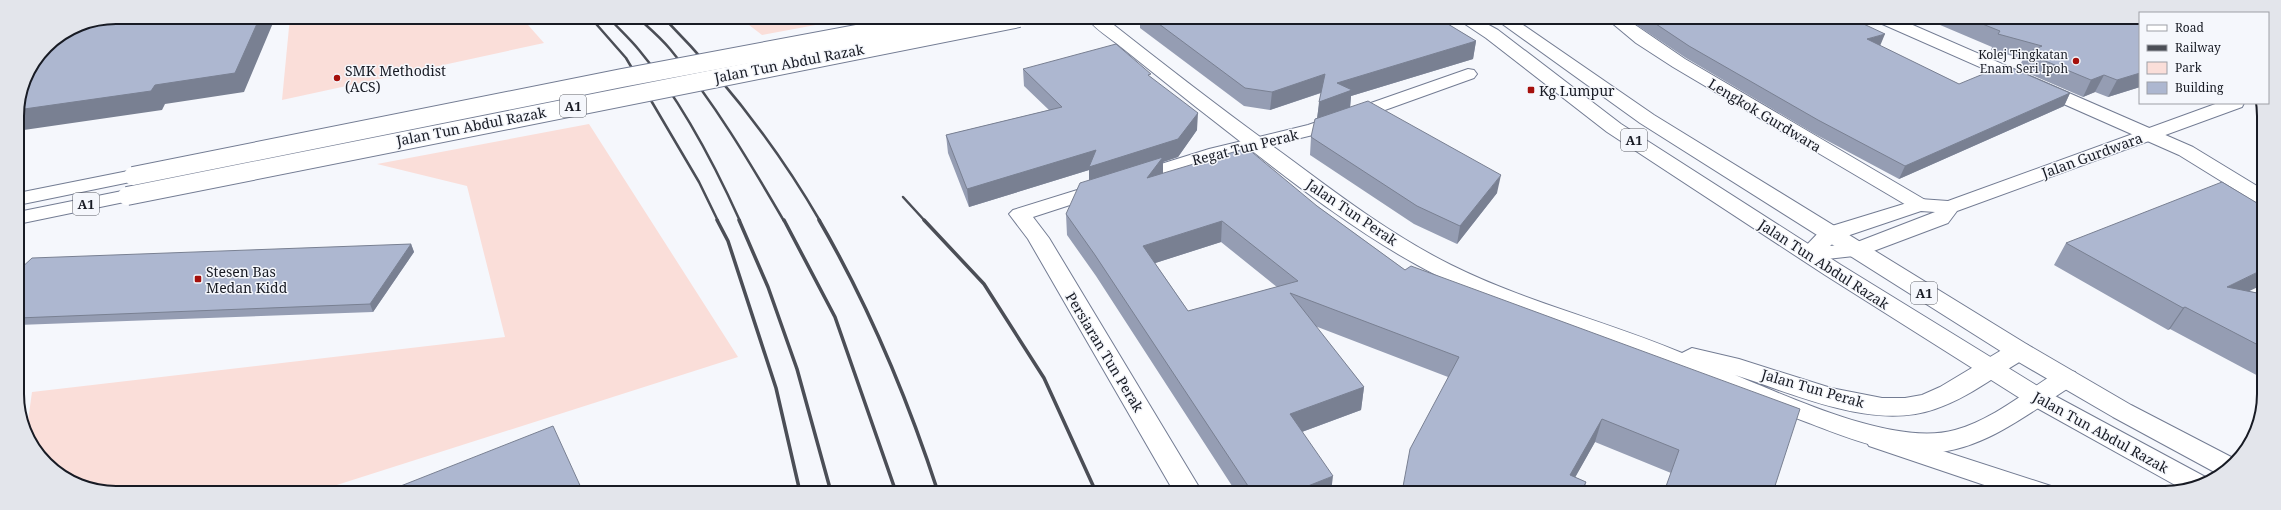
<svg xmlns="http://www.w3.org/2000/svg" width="2281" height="510" font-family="'Noto Serif',serif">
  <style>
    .green { fill: #faded9 }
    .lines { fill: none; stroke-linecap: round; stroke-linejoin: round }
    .street-casing { stroke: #737c93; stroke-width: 2 }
    .secondary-casing { stroke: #737c93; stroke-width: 2 }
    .primary-casing { stroke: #737c93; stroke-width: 2 }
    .street { fill: #fff; fill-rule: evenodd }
    .secondary { fill: #fff; fill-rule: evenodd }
    .primary { fill: #fff; fill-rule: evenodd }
    .rail-far1 { stroke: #4b4e56; stroke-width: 2.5 }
    .rail { stroke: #4b4e56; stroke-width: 3.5 }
    .primary-bridge-casing { stroke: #737c93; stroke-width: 20; stroke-linecap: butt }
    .primary-bridge { stroke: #fff; stroke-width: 18 }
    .wall { fill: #959db3; fill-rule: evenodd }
    .shaded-wall { fill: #798092 }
    .building { fill: #adb7d0; stroke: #798092; fill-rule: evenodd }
    .poi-dot { fill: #a5100c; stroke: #f5f7fc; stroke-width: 1.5 }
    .labels { text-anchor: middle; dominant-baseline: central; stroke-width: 3; stroke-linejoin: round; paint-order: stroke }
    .far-poi-label { font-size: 12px; fill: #181b24; stroke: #f5f7fc; text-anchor: end }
    .shield { fill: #f5f7fc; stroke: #5a5d65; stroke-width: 1 }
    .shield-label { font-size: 13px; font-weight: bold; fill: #181b24 }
    .street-label { font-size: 14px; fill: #181b24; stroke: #f5f7fc }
    .poi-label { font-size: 14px; fill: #181b24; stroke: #f5f7fc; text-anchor: start }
    .rim { fill: none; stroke: #181b24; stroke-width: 2 }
  </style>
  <rect width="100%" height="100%" fill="#f5f7fc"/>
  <g class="green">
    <polygon points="290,17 521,17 544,43 282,100"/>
    <polygon points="740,18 853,18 762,35"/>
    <polygon points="589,124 738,357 318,491 97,491 46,464 27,428 32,392 505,337 467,186 377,164"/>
  </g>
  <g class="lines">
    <defs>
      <g id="street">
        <polygon points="1606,18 1625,18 1685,59 1927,201 1930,205 1927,209 1920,211 1913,209 1673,67 1636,43"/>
        <polygon points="1878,19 1899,19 2193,147 2262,189 2262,204 2255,202 2179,155 1880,23"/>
        <polygon points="1468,69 1474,70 1477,74 1474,78 1321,133 1223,157 1136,184 1129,182 1126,178 1129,174 1209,149 1308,125"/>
        <polygon points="1103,182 1110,184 1113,188 1110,192 1033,217 1049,238 1202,492 1174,492 1028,239 1009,214 1013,210"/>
      </g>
      <g id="secondary">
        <path d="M1087,18H1105C1167,67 1229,115 1293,161C1344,199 1395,237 1451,265C1525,302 1606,321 1682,353L1692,348L1739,359L1831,388L1882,398H1905L1922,395L1940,387L2010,345L2019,343L2028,345L2031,351L2028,357C1997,374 1969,398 1935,409C1873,431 1795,394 1735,375C1792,398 1895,447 1955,430C1992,420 2025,392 2057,372L2066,370L2075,372L2078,378L2075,384C2028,413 1981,454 1923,453C1883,452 1845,437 1809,423C1761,405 1714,386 1668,365C1592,332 1510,313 1436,275C1351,232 1271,165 1196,107C1171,87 1146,67 1121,47C1110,38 1095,29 1087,18Z"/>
        <path d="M2218,103H2244L2242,107L1957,211L1948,223L1863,255L1809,261L1801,259L1798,254L1822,229L1920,199L1948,201ZM1921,211L1935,212L1852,244L1830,246L1838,239Z"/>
      </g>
      <g id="primary">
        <polygon points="1456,18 1476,18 1498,30 1621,124 1841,265 2044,390 2211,480 2202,486 2184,490 2026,402 1825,275 1607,132 1486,38"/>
        <polygon points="1494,18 1513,18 1654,115 2028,345 2131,405 2237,460 2230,468 2220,475 2113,417 2010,357 1640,123"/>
        <polygon points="133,170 140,172 143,176 140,180 18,205 18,193"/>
        <polygon points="127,190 134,192 137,196 134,200 18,224 18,212"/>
        <polygon points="1878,430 2051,486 2055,493 2008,493 1869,446 1865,439 1869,432"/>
      </g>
    </defs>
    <use href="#street" class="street-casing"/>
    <use href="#secondary" class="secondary-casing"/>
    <use href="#primary" class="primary-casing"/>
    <use href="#street" class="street"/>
    <use href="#secondary" class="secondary"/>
    <use href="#primary" class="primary"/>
    <g class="rail-far1">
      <polyline points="590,17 626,58 699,182 718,221"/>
      <path d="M608,17C618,28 630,39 639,50C681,100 713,161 740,221"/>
      <path d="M637,17C648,27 660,37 670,49C714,102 749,161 784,221"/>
      <path d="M663,17C724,79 776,145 820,221"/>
      <polyline points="903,197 925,221"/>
    </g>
    <g class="rail">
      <polyline points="717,220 728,241 776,388 800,492"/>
      <polyline points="739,220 768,287 797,369 831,492"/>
      <polyline points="784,220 835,317 896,492"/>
      <path d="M819,220C869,306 907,397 938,492"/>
      <polyline points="924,220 984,284 1044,378 1096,492"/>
    </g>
    <defs>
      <g id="primary-bridge">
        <polyline points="133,176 622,78 931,20"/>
        <polyline points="127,196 1019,18"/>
      </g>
    </defs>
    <use href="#primary-bridge" class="primary-bridge-casing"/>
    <use href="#primary-bridge" class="primary-bridge"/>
  </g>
  <g class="wall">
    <polygon points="1140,18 1438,18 1476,41 1473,59 1351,96 1350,107 1497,193 1457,244 1414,224 1310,155 1311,137 1317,118 1321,93 1270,110 1244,106 1140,28"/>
    <polygon points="1626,18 1853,19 1880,46 1959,84 2070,93 2064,106 1899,179 1813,133 1686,58"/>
    <polygon points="1926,19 2140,19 2140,87 2108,97 2095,92 2083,97 2018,69 2023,59 1991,50 1992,47"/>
    <path d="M1023,69L1151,77L1197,130L1178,157L1163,162V174L1317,206L1405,270L1800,409L1671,473L1595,442L1575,477L1586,482L1583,492H1402L1448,377L1315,326L1364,387L1361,410L1302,432L1331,492H1236L1096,276L1067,235L1066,214L1089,180V170L969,207L948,153L946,135L1049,110L1024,86ZM1221,242L1277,287L1188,311L1155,263Z"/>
    <polygon points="2066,243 2249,291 2262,294 2262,378 2170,329 2168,330 2054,265"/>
    <polygon points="411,244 414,252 373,312 18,325 18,271"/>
  </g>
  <g class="shaded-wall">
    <polygon points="260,17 270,17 273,23 244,92 165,104 162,110 17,131 17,110 155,85"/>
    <polygon points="1885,34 1880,46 1867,39"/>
    <polygon points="1476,41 1473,59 1351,96 1350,109 1317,120 1319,102 1337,83"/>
    <polygon points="2140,73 2140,87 2108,97 2117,80"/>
    <polygon points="1325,74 1323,92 1270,110 1272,92"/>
    <polygon points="2104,75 2095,92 2083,97 2091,80"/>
    <polygon points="2070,93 2064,106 1899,179 1905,166"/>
    <polygon points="1198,113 1197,130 1178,157 1163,162 1163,177 1089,185 1089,170 969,207 967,189"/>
    <polygon points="1501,175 1497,193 1457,244 1460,226"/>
    <polygon points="1222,221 1221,242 1143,267 1143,246"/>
    <polygon points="411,244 414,252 373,312 370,304"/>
    <polygon points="2262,270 2262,285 2212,309 2227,287"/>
    <polygon points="2185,307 2170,329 2168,330 2183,308"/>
    <polygon points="1364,387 1361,410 1288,437 1290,414"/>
    <polygon points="1602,419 1595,442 1567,492 1570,475"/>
    <polygon points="1333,476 1331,492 1293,492"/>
    <polygon points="1586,482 1583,492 1581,492"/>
  </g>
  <g class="building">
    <polygon points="116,17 260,17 235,73 155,85 151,91 17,110 25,78 46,46 79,24"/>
    <polygon points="1151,18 1438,18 1476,41 1337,83 1352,90 1319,102 1325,74 1272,92 1245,88"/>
    <polygon points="1647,18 1853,19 1885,34 1867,39 1959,84 2005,65 2070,93 1905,166 1818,120 1689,46"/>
    <polygon points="1970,19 2140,19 2140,73 2117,80 2104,75 2091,80 2026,53 2042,46 1998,34 2000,31"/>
    <polygon points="1116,44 1151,74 1148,75 1198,113 1178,139 1089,167 1096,150 967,189 946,135 1062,107 1023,69"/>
    <polygon points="1368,101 1501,175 1460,226 1417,206 1311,137 1315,119"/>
    <path d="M1247,148L1317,206L1405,270L1411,266L1800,409L1773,492H1664L1679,450L1602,419L1570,475L1586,482L1581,492H1402L1410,449L1459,357L1290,293L1364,387L1290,414L1333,476L1293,492H1252L1095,255L1066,214L1080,183L1163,157L1147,178ZM1222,221L1298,281L1188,311L1143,246Z"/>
    <polygon points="2222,182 2262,206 2262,270 2227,287 2262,294 2262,347 2185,307 2183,308 2066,243"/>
    <polygon points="411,244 370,304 18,318 18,271 32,258"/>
    <polygon points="553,426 583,492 388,491"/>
  </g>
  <g class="poi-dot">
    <circle cx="2076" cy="61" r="4"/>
    <circle cx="337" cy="78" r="4"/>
    <rect x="1527" y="86" width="8" height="8" rx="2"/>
    <rect x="194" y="275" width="8" height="8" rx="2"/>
  </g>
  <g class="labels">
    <g class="far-poi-label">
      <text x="2068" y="54">Kolej Tingkatan<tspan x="2068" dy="14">Enam Seri Ipoh</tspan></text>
    </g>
    <g class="shield">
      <rect x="560" y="95" width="26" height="22" rx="3"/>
      <rect x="1621" y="129" width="26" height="22" rx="3"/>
      <rect x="73" y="193" width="26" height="22" rx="3"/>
      <rect x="1911" y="282" width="26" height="22" rx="3"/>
    </g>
    <g class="shield-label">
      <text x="573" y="106">A1</text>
      <text x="1634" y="140">A1</text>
      <text x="86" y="204">A1</text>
      <text x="1924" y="293">A1</text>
    </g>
    <g class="street-label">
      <text transform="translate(789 63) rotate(-11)">Jalan Tun Abdul Razak</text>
      <text transform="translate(1765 115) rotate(31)">Lengkok Gurdwara</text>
      <text transform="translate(471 126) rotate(-11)">Jalan Tun Abdul Razak</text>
      <text transform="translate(1245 147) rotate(-14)">Regat Tun Perak</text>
      <text transform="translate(2092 155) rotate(-20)">Jalan Gurdwara</text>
      <text transform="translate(1352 212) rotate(34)">Jalan Tun Perak</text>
      <text transform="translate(1824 264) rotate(33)">Jalan Tun Abdul Razak</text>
      <text transform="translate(1105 352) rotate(59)">Persiaran Tun Perak</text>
      <text transform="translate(1813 388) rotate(16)">Jalan Tun Perak</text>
      <text transform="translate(2101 432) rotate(29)">Jalan Tun Abdul Razak</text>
    </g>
    <g class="poi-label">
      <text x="345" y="70">SMK Methodist<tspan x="345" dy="16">(ACS)</tspan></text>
      <text x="1539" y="90">Kg Lumpur</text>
      <text x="206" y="271">Stesen Bas<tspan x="206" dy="16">Medan Kidd</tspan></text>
    </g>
  </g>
  <path d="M0 0H2281V510H0ZM116 24H2165A92 92 0 0 1 2257 116V394A92 92 0 0 1 2165 486H116A92 92 0 0 1 24 394V116A92 92 0 0 1 116 24Z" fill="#e3e5eb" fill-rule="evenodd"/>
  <path class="rim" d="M116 24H2165A92 92 0 0 1 2257 116V394A92 92 0 0 1 2165 486H116A92 92 0 0 1 24 394V116A92 92 0 0 1 116 24Z"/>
  <rect x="2139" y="12" width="130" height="92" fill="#f5f7fc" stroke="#9d9fa6"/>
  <rect x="2147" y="25" width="20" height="6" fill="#ffffff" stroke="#9d9fa6"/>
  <text x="2175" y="32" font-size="12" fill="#181b24">Road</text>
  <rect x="2147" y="45" width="20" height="6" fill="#4b4e56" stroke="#9d9fa6"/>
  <text x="2175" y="52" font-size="12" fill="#181b24">Railway</text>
  <rect x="2147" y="62" width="20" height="12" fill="#faded9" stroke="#9d9fa6"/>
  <text x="2175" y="72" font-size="12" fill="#181b24">Park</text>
  <rect x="2147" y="82" width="20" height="12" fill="#adb7d0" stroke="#9d9fa6"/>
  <text x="2175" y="92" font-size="12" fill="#181b24">Building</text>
</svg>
